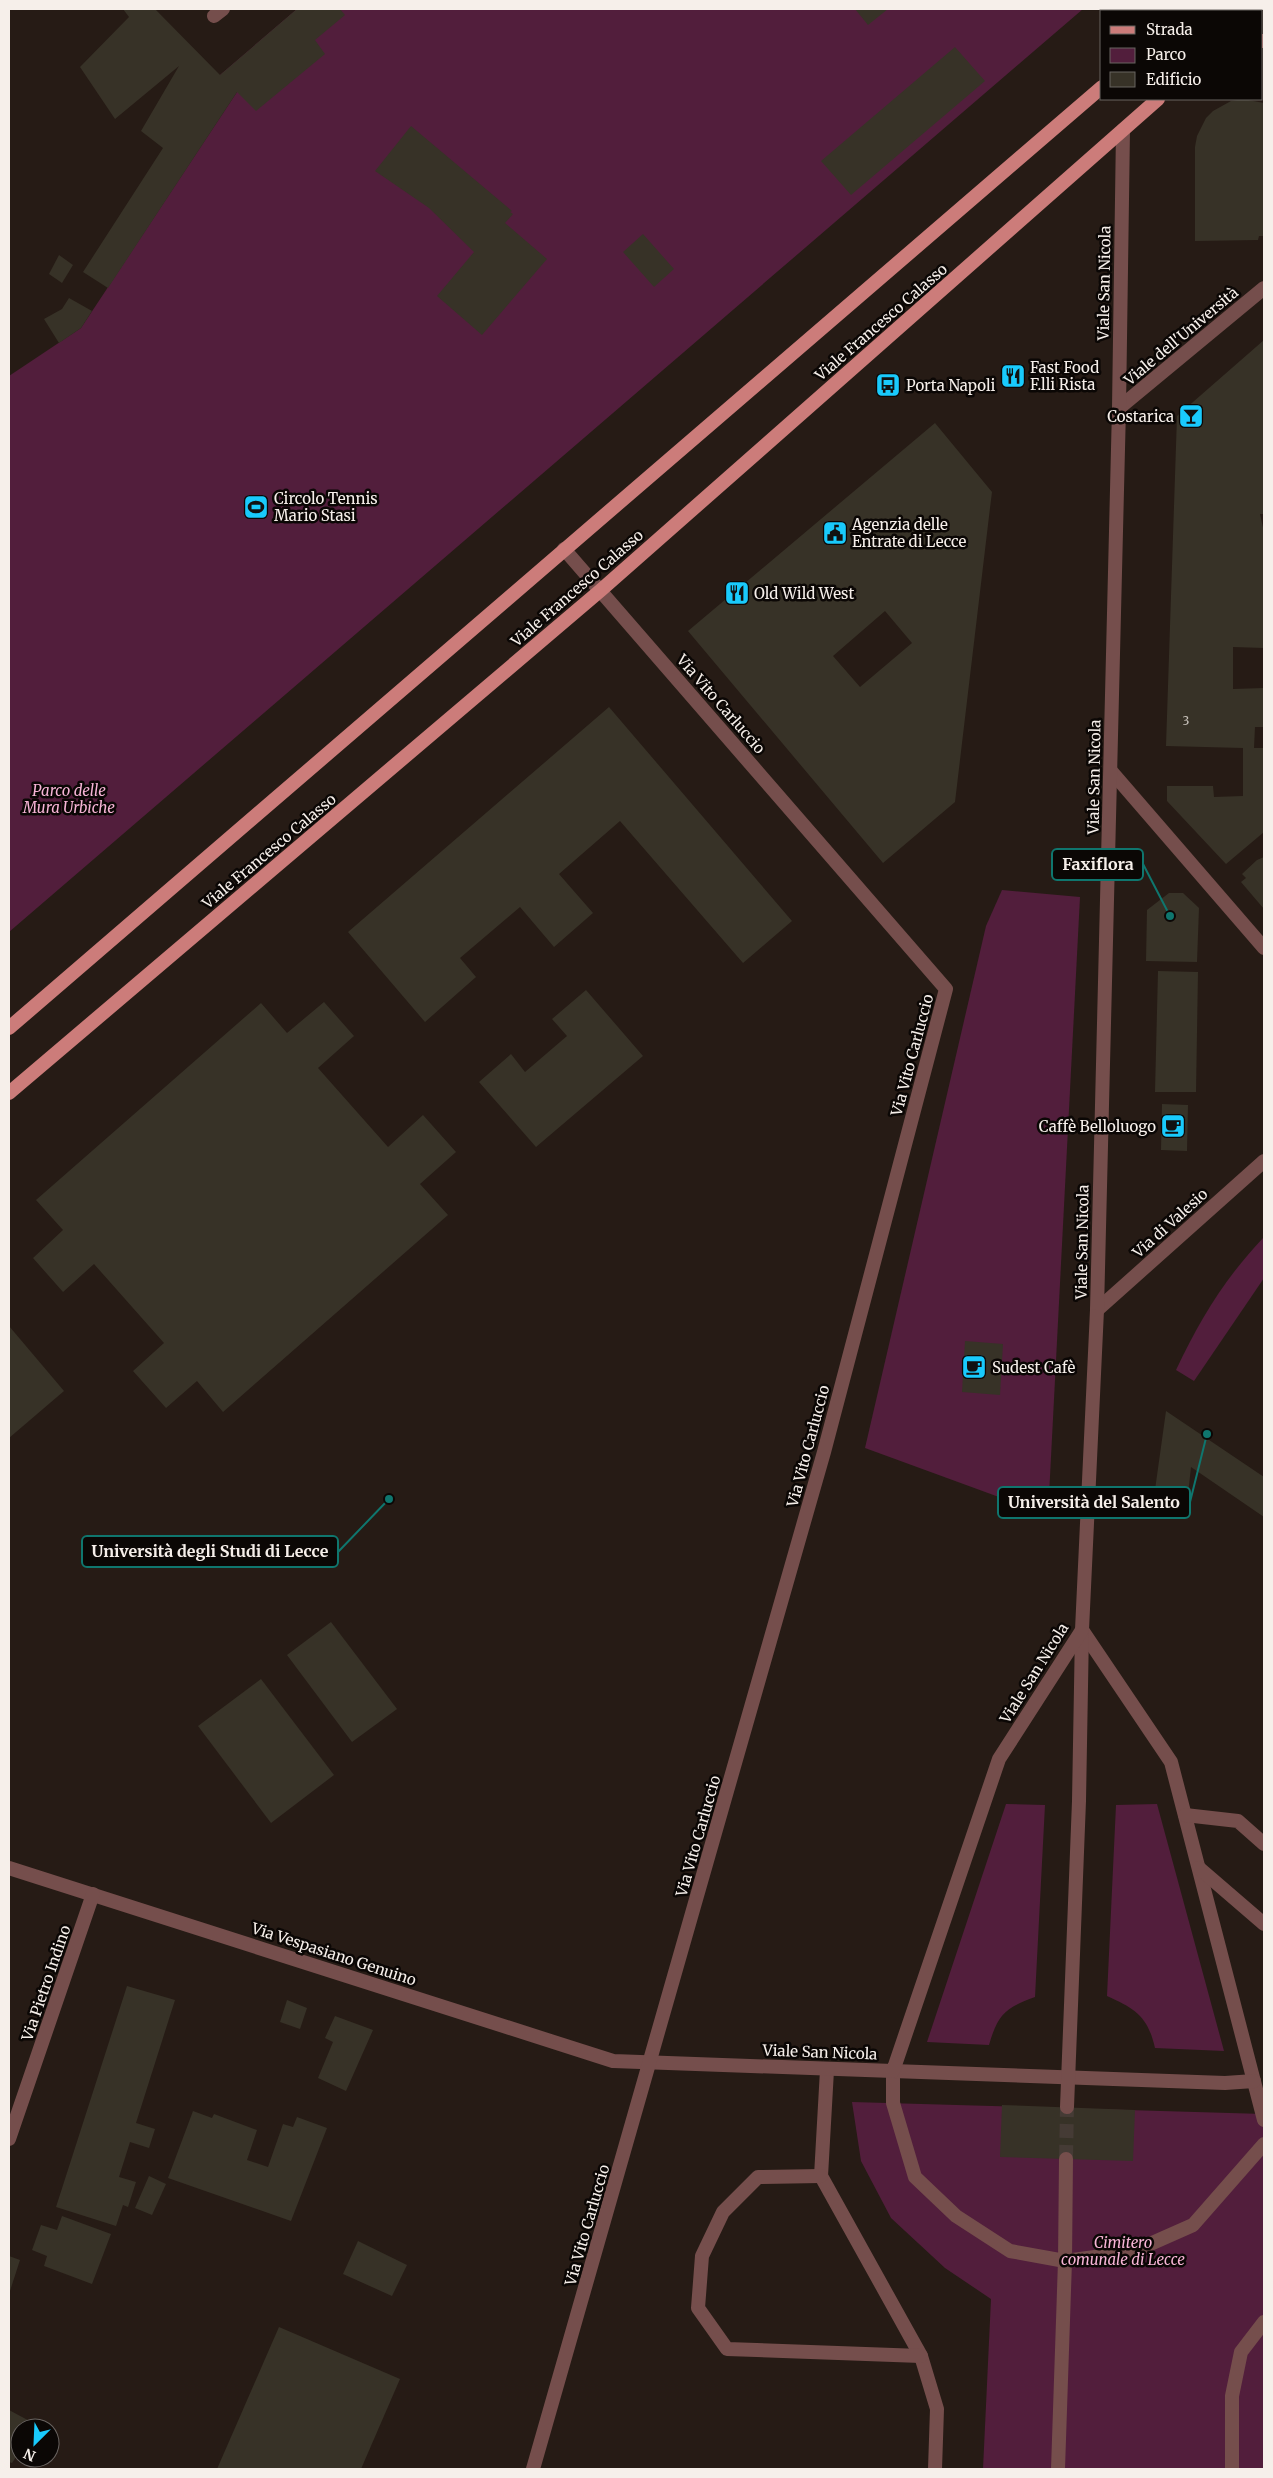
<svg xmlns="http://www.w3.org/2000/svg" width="1273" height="2478" font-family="Merriweather,serif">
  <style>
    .green { fill: #521e3c }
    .building { fill: #373227; fill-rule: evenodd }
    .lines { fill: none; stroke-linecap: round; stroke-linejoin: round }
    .pedestrian-tunnel { stroke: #453b35; stroke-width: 14; stroke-dasharray: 14 7; stroke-linecap: butt }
    .service { stroke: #754e4c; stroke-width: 14 }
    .pedestrian { stroke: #754e4c; stroke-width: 14 }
    .minor { stroke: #754e4c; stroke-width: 14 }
    .primary { stroke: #cc7c7a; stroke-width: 14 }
    .labels { text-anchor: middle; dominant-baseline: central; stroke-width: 5; stroke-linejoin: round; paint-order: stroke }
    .number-label { font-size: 12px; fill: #c6c0b9 }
    .street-label { font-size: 15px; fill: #f6efea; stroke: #0b0705 }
    .poi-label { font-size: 15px; fill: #f6efea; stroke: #0b0705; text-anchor: start }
    .park-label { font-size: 15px; font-style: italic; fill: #f7b4d6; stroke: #0b0705 }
    .leader { fill: none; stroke: #0f766e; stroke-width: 2 }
    .callout-dot { fill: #0f766e; stroke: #0b0705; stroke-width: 2 }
    .callout { fill: #0b0705; stroke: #0f766e; stroke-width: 2 }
    .callout-label { font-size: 16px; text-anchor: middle; font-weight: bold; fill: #f6efea }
  </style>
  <rect width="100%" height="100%" fill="#261b15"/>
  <g class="green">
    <polygon points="297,9 1083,9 9,932 9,376 81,328 237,92 220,75"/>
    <polygon points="1002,890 1080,897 1048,1515 865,1448 986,926"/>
    <path d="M1264,1237V1278L1194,1381L1176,1370C1200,1319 1225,1278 1264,1237Z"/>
    <path d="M1006,1804L1045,1805L1035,1997C1005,2008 998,2014 989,2045L927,2042Z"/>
    <path d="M1157,1804L1224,2051L1155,2048C1148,2017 1136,2009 1107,1996L1116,1805Z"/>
    <polygon points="852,2102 1264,2114 1264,2469 983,2469 991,2299 945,2268 891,2218 861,2161"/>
  </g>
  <g class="building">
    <polygon points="123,9 155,9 220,75 297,9 340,9 345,15 315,40 325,54 256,111 237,92 108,288 83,272 163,148 141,131 179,66 115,119 80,67 129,17"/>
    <polygon points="855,9 888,9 868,25"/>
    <polygon points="955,47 985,81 851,195 821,161"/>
    <polygon points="1243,99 1264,103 1264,236 1259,236 1258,240 1195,241 1195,147 1197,136 1206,118 1213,111 1231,101"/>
    <polygon points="411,126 512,211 510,212 513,214 505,223 547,259 482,335 437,296 474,252 429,208 375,171"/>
    <polygon points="643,234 674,269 654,287 623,252"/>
    <polygon points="59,255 73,265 62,283 49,274"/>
    <polygon points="69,298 92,311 81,328 59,343 44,319 62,309"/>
    <polygon points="1264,340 1264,514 1260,514 1264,532 1264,648 1233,647 1233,689 1264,688 1264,727 1255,727 1254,748 1264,748 1264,832 1226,864 1167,801 1167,786 1213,786 1214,797 1243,796 1243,748 1166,746 1177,416"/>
    <path d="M935,423L992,492L990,508L955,802L883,863L688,631ZM885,611L912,643L860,687L833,656Z"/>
    <polygon points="609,707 792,921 743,963 620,821 559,874 593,913 554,947 520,907 460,958 476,977 425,1022 348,932"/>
    <polygon points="1264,857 1264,909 1241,882 1246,878 1242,874 1257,860"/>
    <polygon points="1169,893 1183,893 1199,908 1197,962 1146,961 1147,910"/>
    <polygon points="1158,971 1198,972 1196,1092 1155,1092"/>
    <polygon points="586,990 643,1056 536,1147 479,1082 511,1054 525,1072 567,1036 552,1019"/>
    <polygon points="324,1002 354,1036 318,1068 388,1147 423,1115 456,1152 420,1184 448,1215 223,1412 197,1381 166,1408 133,1371 164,1343 94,1264 63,1292 33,1258 63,1230 36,1200 261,1003 287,1033"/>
    <polygon points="1162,1104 1188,1105 1187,1151 1161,1150"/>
    <polygon points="9,1326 64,1391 9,1438"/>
    <polygon points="965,1341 1003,1344 1000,1395 962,1392"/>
    <polygon points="1166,1411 1264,1477 1264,1517 1191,1467 1187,1504 1154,1497"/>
    <polygon points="331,1622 397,1709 352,1742 287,1655"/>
    <polygon points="261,1679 334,1775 271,1823 198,1726"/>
    <polygon points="127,1986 175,2000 136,2123 155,2129 149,2148 130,2142 119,2177 136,2182 128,2207 123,2205 116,2226 56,2207"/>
    <polygon points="287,2000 307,2008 300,2029 280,2022"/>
    <polygon points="335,2016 373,2030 346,2091 318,2078 333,2042 325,2038"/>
    <polygon points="1002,2105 1135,2110 1133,2161 1000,2157"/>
    <polygon points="193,2111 212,2118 214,2114 257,2130 247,2160 268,2167 283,2124 293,2127 297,2117 327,2128 291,2221 168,2178"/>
    <polygon points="149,2176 166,2184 152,2215 135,2208"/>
    <polygon points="62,2216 111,2234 92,2284 44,2266 47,2256 32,2250 41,2225 57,2230"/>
    <polygon points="358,2241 407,2265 392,2296 343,2274"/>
    <polygon points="9,2256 20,2260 9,2294"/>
    <polygon points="279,2327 400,2379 361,2469 217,2469"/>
    <polygon points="9,2410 37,2425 35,2428 20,2428 20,2451 12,2463 9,2462"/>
  </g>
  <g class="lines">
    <polyline class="pedestrian-tunnel" points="1066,2159 1067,2107"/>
    <g class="service">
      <polyline points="1082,1630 1171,1762 1264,2120"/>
      <polyline points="1185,1815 1238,1821 1264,1844"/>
      <polyline points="1199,1868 1264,1924"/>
      <polyline points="827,2070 821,2176 921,2356 937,2409 935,2469"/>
      <polyline points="893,2071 893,2103 915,2177 956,2216 1010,2251 1065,2261 1132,2252 1193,2225 1264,2144"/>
      <polyline points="821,2176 758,2177 723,2212 702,2256 698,2308 727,2349 921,2356"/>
      <polyline points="1058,2469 1065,2261"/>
      <polyline points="1232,2469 1232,2396 1241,2352 1264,2322"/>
    </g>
    <g class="pedestrian">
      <polyline points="893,2071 1225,2083 1254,2081"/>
      <polyline points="1067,2107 1079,1801 1082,1630"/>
      <polyline points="1065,2261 1066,2159"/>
    </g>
    <g class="minor">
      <polyline points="214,16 223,9"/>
      <polyline points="1119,408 1264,288"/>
      <polyline points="1111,771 1264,948"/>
      <polyline points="1097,1310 1264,1161"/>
      <polyline points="9,1868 613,2061 893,2071 999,1759 1082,1630 1097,1310 1119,408 1123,130"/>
      <polyline points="9,2139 93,1894"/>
      <polyline points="533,2469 824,1452 946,989 564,549"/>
    </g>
    <g class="primary">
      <polyline points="1217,9 1219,11"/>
      <polyline points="1177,11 1178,9"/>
      <polyline points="1262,41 1264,41"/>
      <polyline points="9,1028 1102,87"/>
      <polyline points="9,1093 601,590 1158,99"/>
    </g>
  </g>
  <defs>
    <symbol id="restaurant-square" viewBox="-11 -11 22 22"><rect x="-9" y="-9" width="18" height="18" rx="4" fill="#19cafc" stroke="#0b0705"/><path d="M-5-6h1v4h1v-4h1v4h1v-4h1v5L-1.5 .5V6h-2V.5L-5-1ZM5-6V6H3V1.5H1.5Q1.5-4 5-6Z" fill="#111"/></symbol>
    <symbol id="bus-square" viewBox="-11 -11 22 22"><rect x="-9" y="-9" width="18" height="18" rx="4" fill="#19cafc" stroke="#0b0705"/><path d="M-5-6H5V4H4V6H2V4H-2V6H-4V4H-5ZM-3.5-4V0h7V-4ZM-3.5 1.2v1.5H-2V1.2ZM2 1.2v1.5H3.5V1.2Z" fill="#111"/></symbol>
    <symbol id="bar-square" viewBox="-11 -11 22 22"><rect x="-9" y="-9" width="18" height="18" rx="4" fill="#19cafc" stroke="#0b0705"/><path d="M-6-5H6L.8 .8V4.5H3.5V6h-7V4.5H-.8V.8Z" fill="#111"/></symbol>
    <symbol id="stadium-square" viewBox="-11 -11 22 22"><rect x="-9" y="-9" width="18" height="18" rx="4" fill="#19cafc" stroke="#0b0705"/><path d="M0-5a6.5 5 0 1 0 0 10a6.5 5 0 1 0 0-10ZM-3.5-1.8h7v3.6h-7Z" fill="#111"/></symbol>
    <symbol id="civic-square" viewBox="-11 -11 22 22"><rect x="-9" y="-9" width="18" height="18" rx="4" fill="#19cafc" stroke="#0b0705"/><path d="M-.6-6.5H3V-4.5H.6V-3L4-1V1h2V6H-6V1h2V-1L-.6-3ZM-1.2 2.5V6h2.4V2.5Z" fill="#111"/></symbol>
    <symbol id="cafe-square" viewBox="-11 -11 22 22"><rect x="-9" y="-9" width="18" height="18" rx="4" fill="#19cafc" stroke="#0b0705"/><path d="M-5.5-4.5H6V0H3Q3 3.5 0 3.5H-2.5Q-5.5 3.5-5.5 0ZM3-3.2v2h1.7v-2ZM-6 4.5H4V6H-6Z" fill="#111"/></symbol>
  </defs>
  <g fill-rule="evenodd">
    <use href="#restaurant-square" x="999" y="362" width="28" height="28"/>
    <use href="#bus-square" x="874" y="371" width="28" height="28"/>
    <use href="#bar-square" x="1177" y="402" width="28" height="28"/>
    <use href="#stadium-square" x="242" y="493" width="28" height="28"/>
    <use href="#civic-square" x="821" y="519" width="28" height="28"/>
    <use href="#restaurant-square" x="723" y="579" width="28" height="28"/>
    <use href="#cafe-square" x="1159" y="1112" width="28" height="28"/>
    <use href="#cafe-square" x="960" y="1353" width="28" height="28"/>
  </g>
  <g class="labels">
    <g class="number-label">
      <text x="1186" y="720">3</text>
    </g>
    <g class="street-label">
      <text transform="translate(1104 283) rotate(-89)">Viale San Nicola</text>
      <text transform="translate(881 322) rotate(-41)">Viale Francesco Calasso</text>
      <text transform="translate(1181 336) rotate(-40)">Viale dell'Università</text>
      <text transform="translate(577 588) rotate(-41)">Viale Francesco Calasso</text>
      <text transform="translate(721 704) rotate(49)">Via Vito Carluccio</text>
      <text transform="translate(1094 777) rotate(-89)">Viale San Nicola</text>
      <text transform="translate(269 851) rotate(-40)">Viale Francesco Calasso</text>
      <text transform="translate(912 1055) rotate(-75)">Via Vito Carluccio</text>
      <text transform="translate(1170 1223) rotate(-42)">Via di Valesio</text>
      <text transform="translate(1082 1242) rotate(-89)">Viale San Nicola</text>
      <text transform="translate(808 1446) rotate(-75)">Via Vito Carluccio</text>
      <text transform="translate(1034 1673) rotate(-58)">Viale San Nicola</text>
      <text transform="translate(698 1836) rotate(-74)">Via Vito Carluccio</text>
      <text transform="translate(334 1954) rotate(18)">Via Vespasiano Genuino</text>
      <text transform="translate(46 1983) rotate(-71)">Via Pietro Indino</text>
      <text transform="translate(820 2052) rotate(2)">Viale San Nicola</text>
      <text transform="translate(587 2225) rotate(-74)">Via Vito Carluccio</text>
    </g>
    <g class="poi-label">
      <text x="1030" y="367">Fast Food<tspan x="1030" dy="17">F.lli Rista</tspan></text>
      <text x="906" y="385">Porta Napoli</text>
      <text x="1174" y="416" text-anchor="end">Costarica</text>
      <text x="274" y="498">Circolo Tennis<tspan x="274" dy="17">Mario Stasi</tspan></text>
      <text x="852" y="524">Agenzia delle<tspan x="852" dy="17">Entrate di Lecce</tspan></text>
      <text x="754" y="593">Old Wild West</text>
      <text x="1156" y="1126" text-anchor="end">Caffè Belloluogo</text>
      <text x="992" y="1367">Sudest Cafè</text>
    </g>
    <g class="park-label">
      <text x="69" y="790">Parco delle<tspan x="69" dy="17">Mura Urbiche</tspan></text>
      <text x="1123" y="2242">Cimitero<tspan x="1123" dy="17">comunale di Lecce</tspan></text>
    </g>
  </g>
  <path class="leader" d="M1170 916L1143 864M1207 1434L1190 1502M389 1499L338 1552"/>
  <g class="callout-dot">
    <circle cx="1170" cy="916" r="5"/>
    <circle cx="1207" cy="1434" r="5"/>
    <circle cx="389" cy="1499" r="5"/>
  </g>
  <g class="callout">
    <rect x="1052" y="849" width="91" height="31" rx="5"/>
    <rect x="998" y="1487" width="192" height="31" rx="5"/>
    <rect x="82" y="1536" width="256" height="31" rx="5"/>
  </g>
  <g class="callout-label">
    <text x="1098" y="870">Faxiflora</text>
    <text x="1094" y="1508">Università del Salento</text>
    <text x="210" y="1557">Università degli Studi di Lecce</text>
  </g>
  <rect width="1273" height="2478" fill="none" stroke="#f6efea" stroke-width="20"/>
  <rect x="1100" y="10" width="162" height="90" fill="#0b0705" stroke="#696461"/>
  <rect x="1110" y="26" width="25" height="8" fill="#cc7c7a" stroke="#696461"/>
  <text x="1146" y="35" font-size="15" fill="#f6efea">Strada</text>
  <rect x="1110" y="48" width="25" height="15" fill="#521e3c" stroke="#696461"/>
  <text x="1146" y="60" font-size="15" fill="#f6efea">Parco</text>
  <rect x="1110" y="72" width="25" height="15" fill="#373227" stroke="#696461"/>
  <text x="1146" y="85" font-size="15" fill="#f6efea">Edificio</text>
  <g transform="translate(35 2443) rotate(204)"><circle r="24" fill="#0b0705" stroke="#696461"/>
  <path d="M0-4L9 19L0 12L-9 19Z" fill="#19cafc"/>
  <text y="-8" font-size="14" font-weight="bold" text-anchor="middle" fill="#f6efea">N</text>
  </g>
</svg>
